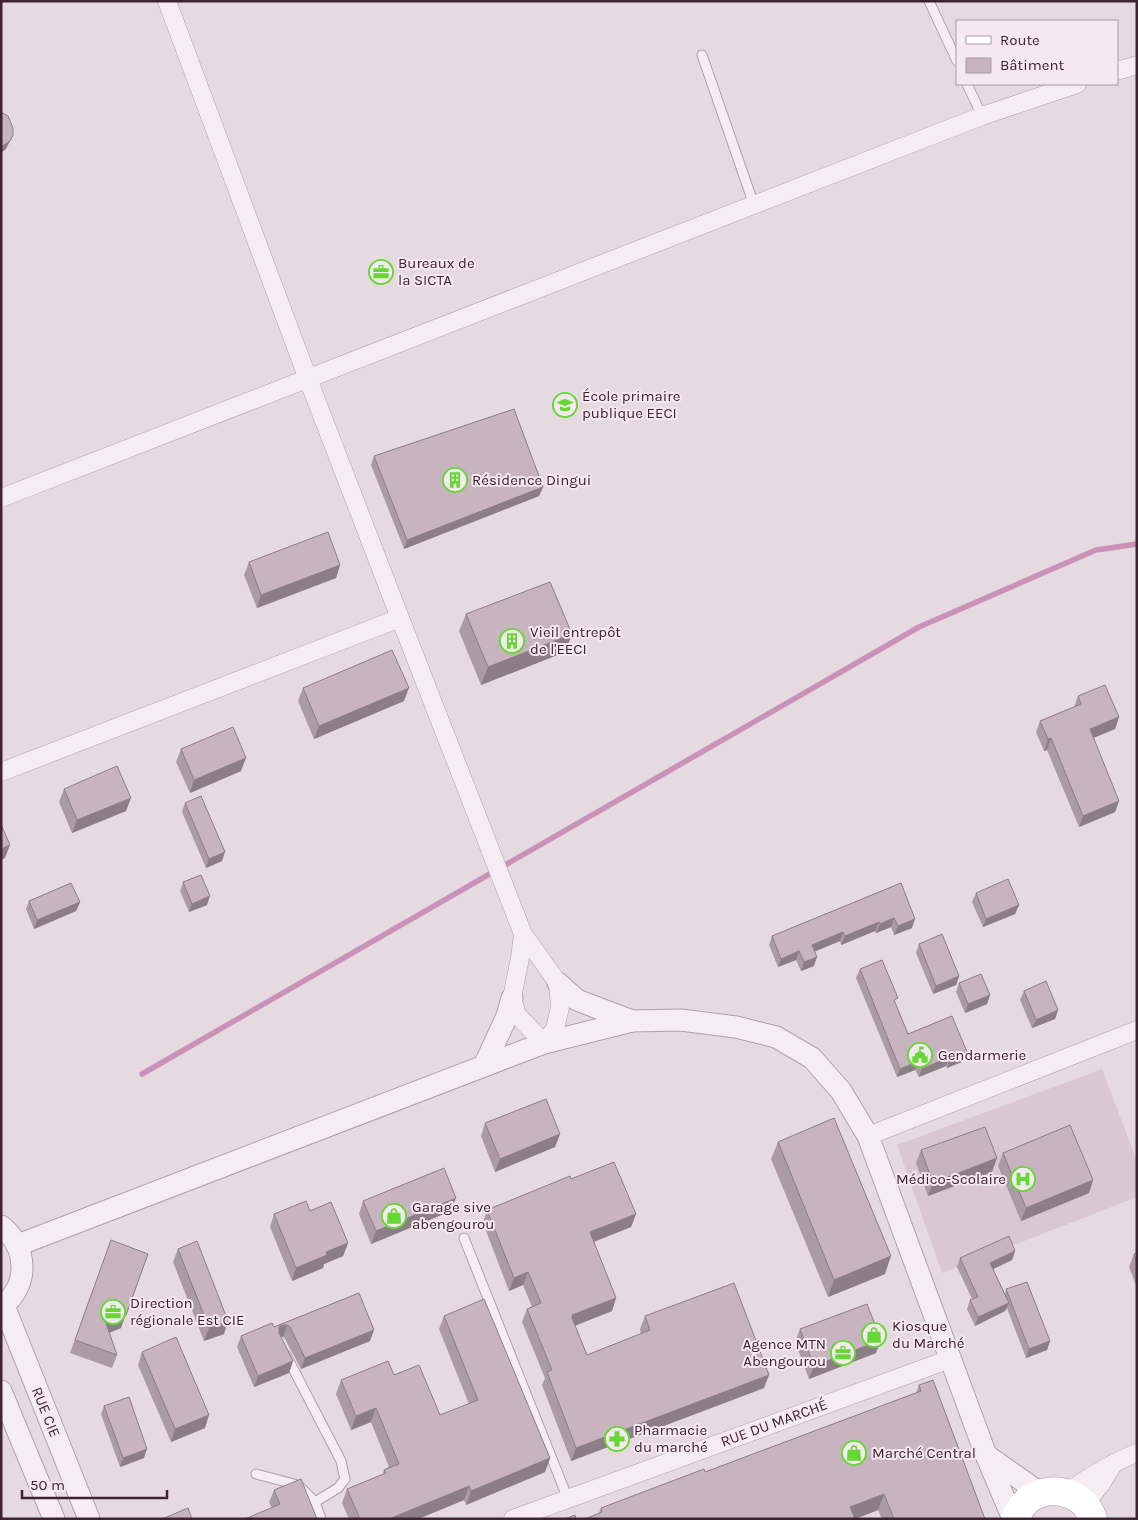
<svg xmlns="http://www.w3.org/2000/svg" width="1138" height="1520" font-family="Karla,sans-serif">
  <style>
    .built { fill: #d9c8d1 }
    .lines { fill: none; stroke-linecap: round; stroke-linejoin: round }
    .stream { stroke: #ca92b6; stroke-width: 5.5 }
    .service-casing { stroke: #b0a0a9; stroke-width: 11 }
    .minor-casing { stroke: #b0a0a9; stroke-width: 19 }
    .tertiary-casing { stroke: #b0a0a9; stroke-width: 23 }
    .primary-casing { stroke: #b399a8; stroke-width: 29 }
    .service { stroke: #f5edf1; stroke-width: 9 }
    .minor { stroke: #f5edf1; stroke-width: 18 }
    .tertiary { stroke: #f5edf1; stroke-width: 21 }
    .primary { stroke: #fff; stroke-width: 28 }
    .wall { fill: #ab9ba3 }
    .shaded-wall { fill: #8b7e85 }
    .building { fill: #c7b4be; stroke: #8b7e85 }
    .labels { text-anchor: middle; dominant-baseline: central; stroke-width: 4; stroke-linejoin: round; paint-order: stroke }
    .poi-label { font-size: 15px; fill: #3d2431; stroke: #f4e9f0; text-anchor: start }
    .street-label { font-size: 15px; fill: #3d2431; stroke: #f4e9f0 }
  </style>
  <rect width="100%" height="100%" fill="#e6dae1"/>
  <polygon class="built" points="1102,1069 1137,1161 1137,1197 942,1273 897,1145"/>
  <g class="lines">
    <polyline class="stream" points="142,1074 919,627 1096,550 1137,544"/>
    <defs>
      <g id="service">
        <polyline points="929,1 957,61"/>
        <polyline points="702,55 754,205"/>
        <polyline points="967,84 982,116"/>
        <polyline points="464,1238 568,1499"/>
        <polyline points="286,1355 341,1461 345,1479 338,1488 315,1502"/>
        <polyline points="256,1474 298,1485 315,1502 321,1519"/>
      </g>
      <g id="minor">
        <polyline points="167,1 308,379 400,618 523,934 558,983 560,1007 555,1029 544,1043 517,1015 512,998 520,958 523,934"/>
        <polyline points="1117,71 1137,65"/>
        <polyline points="1,498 982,116 1077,84"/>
        <polyline points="1,772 400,618"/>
        <polyline points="868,1136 1137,1030"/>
        <path d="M1066,1493C1089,1477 1111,1463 1137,1453"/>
        <polyline points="1085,1504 1101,1484 1114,1463"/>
        <polyline points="513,1519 950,1359"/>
      </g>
      <g id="tertiary">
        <polyline points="558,983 577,1000 632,1021"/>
        <polyline points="484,1066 507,1016 512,998"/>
        <path d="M1,1226C28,1247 30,1286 1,1307"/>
        <polyline points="18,1245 544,1043 632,1021 681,1020 736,1027 776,1037 812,1058 841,1091 868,1136 986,1455 1013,1519"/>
        <polyline points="4,1306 89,1519"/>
        <polyline points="1,1391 54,1519"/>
        <polyline points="986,1455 1040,1493"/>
      </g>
      <path id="primary" d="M1015,1519C1018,1512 1022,1505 1028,1500C1050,1483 1085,1492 1093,1519"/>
    </defs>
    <use href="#service" class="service-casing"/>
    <use href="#minor" class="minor-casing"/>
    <use href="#tertiary" class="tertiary-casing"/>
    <use href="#primary" class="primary-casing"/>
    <use href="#service" class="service"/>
    <use href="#minor" class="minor"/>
    <use href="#tertiary" class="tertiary"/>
    <use href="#primary" class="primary"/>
  </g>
  <g class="wall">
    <polygon points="374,456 543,487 539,496 404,549 371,465"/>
    <polygon points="249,562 340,565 336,578 257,608 244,575"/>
    <polygon points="466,614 572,634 565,652 481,685 459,631"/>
    <polygon points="303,688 404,701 314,739 298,701"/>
    <polygon points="1078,696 1119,717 1115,729 1093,738 1119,801 1115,812 1079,827 1047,750 1044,751 1036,732 1040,721 1074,707"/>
    <polygon points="181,749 241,771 190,793 176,762"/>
    <polygon points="64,789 126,811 72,833 59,802"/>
    <polygon points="185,803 222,861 206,868 182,812"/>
    <polygon points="183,882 207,905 189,912 180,891"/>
    <polygon points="901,883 912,928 894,935 891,927 876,933 875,931 841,945 840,941 815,951 814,966 801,971 796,960 778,967 769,945 772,936"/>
    <polygon points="976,893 1019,905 1015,914 983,927 972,902"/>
    <polygon points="29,901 80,902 76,911 34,929 26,909"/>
    <polygon points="919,944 959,976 956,985 933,994 916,953"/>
    <polygon points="860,969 896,1004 908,1034 964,1061 947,1068 946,1066 919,1077 915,1070 897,1077 856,978"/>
    <polygon points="959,983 990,995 987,1004 965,1013 956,992"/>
    <polygon points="1024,991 1058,1010 1055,1019 1032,1028 1020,1000"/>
    <polygon points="485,1123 560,1134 555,1147 495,1172 481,1136"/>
    <polygon points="778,1142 885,1274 828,1297 771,1159"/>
    <polygon points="921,1150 992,1172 928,1196 916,1163"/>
    <polygon points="1003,1153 1093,1180 1089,1193 1021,1221 998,1166"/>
    <polygon points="571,1179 636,1214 631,1227 594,1242 616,1298 612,1311 575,1325 587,1355 641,1334 640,1329 645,1316 764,1388 571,1461 542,1385 545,1378 522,1322 527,1309 532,1307 523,1285 509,1291 483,1223 487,1210"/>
    <polygon points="363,1201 451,1211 371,1244 359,1214"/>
    <polygon points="310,1211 348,1243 343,1256 324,1264 323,1268 292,1281 270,1227 274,1214"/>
    <polygon points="111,1240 121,1328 109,1333 117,1355 112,1368 70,1353"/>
    <polygon points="178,1249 224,1334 204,1341 173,1262"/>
    <polygon points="1015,1251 1012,1260 993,1269 1005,1294 1006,1289 1050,1341 1047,1350 1026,1358 1007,1308 1005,1311 975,1326 967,1309 970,1300 972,1299 957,1267 960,1258"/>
    <polygon points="1137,1253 1137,1288 1129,1267 1134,1254"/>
    <polygon points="359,1293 370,1341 301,1369 285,1339 283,1337 280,1336 293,1361 289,1373 254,1387 237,1347 241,1336 274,1327"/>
    <polygon points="444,1316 550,1458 545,1472 466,1505 464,1500 418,1519 349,1519 342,1503 347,1489 383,1474 384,1470 389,1467 371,1422 351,1430 336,1394 341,1380 394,1375 440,1415 469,1404 439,1329"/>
    <polygon points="800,1329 876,1353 809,1379 795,1342"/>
    <polygon points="142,1352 205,1428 171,1442 138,1365"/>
    <polygon points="919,1385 985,1519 882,1519 878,1510 855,1519 599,1513 601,1508 705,1472 916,1393"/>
    <polygon points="104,1406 144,1458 120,1467 101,1414"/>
    <polygon points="274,1490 317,1519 272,1508 269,1502"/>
  </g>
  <g class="shaded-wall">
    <polygon points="13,135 6,149 1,153 1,147"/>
    <polygon points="543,487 539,496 404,549 407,540"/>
    <polygon points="340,565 336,578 257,608 261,595"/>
    <polygon points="572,634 565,652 481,685 488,667"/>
    <polygon points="409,688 404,701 314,739 319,726"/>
    <polygon points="1119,717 1115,729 1086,741 1090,729"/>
    <polygon points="1051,738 1047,750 1044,751 1048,739"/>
    <polygon points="246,758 241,771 190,793 194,780"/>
    <polygon points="131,798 126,811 72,833 77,820"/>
    <polygon points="1119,801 1115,812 1079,827 1083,816"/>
    <polygon points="10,845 5,858 1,860 1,849"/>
    <polygon points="225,852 222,861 206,868 209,859"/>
    <polygon points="210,896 207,905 189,912 192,904"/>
    <polygon points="80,902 76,911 34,929 37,920"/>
    <polygon points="1019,905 1015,914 983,927 986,919"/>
    <polygon points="894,918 891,927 876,933 880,924"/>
    <polygon points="915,919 912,928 894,935 898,926"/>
    <polygon points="879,922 875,931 841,945 845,936"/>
    <polygon points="843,932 840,941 809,954 812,945"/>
    <polygon points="799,951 796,960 778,967 781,959"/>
    <polygon points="817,957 814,966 801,971 804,962"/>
    <polygon points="959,976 956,985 933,994 936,986"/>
    <polygon points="990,995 987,1004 965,1013 968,1004"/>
    <polygon points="1058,1010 1055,1019 1032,1028 1036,1020"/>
    <polygon points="967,1052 964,1061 947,1068 950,1059"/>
    <polygon points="949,1057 946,1066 919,1077 922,1069"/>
    <polygon points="919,1061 915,1070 897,1077 900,1069"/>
    <polygon points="560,1134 555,1147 495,1172 500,1159"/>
    <polygon points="997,1158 992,1172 928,1196 933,1183"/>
    <polygon points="1093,1180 1089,1193 1021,1221 1026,1208"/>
    <polygon points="456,1198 451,1211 371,1244 376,1231"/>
    <polygon points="636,1214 631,1227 585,1245 590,1232"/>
    <polygon points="348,1243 343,1256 324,1264 323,1268 292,1281 296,1268 326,1252"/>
    <polygon points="1015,1251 1012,1260 987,1272 990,1263"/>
    <polygon points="148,1254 121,1328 101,1336 106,1323"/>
    <polygon points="891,1256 885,1274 828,1297 834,1280"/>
    <polygon points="528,1272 523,1285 509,1291 514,1278"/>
    <polygon points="616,1298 612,1311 567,1329 572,1315"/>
    <polygon points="1009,1303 1005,1311 975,1326 978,1317"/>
    <polygon points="228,1321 224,1334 204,1341 209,1328"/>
    <polygon points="282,1325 287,1325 283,1337 278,1336 279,1327"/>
    <polygon points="374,1330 370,1341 301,1369 305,1358"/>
    <polygon points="881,1340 876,1353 809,1379 814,1366"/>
    <polygon points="1050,1341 1047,1350 1026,1358 1029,1349"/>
    <polygon points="293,1361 289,1373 254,1387 258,1376"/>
    <polygon points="769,1375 764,1388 571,1461 576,1448"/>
    <polygon points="376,1408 371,1422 351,1430 356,1416"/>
    <polygon points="209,1415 205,1428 171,1442 175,1429"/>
    <polygon points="147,1449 144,1458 120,1467 123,1458"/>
    <polygon points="550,1458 545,1472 466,1505 471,1491"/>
    <polygon points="469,1486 464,1500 418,1519 389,1519"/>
    <polygon points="884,1494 878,1510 855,1519 850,1507"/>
  </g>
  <g class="building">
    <polygon points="1,112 8,116 13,128 13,135 10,141 1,147"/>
    <polygon points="514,409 543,487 407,540 374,456"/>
    <polygon points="328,532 340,565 261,595 249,562"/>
    <polygon points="550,582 572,634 488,667 466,614"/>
    <polygon points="392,650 409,688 319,726 303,688"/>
    <polygon points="1105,685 1119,717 1090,729 1119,801 1083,816 1051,738 1048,739 1040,721 1081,704 1078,696"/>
    <polygon points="233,727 246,758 194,780 181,749"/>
    <polygon points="117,766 131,798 77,820 64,789"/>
    <polygon points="201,796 225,852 209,859 185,803"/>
    <polygon points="1,824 10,845 1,849"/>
    <polygon points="201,875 210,896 192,904 183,882"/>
    <polygon points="1008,879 1019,905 986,919 976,893"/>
    <polygon points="71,883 80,902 37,920 29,901"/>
    <polygon points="901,883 915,919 898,926 894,918 880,924 879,922 845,936 843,932 812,945 817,957 804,962 799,951 781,959 772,936"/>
    <polygon points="942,934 959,976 936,986 919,944"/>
    <polygon points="882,960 898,998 894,1000 908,1034 952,1016 967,1052 950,1059 949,1057 922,1069 919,1061 900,1069 860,969"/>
    <polygon points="981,974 990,995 968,1004 959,983"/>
    <polygon points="1046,981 1058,1010 1036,1020 1024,991"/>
    <polygon points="546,1099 560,1134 500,1159 485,1123"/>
    <polygon points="834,1118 891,1256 834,1280 778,1142"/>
    <polygon points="1070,1125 1093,1180 1026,1208 1003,1153"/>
    <polygon points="985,1127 997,1158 933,1183 921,1150"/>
    <polygon points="614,1162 636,1214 590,1232 616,1298 572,1315 572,1318 587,1355 650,1330 645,1316 734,1283 769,1375 576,1448 547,1372 552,1370 527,1309 541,1303 528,1272 514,1278 487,1210 570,1176 571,1179"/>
    <polygon points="444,1168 456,1198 376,1231 363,1201"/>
    <polygon points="306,1201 310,1211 331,1202 348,1243 326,1252 327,1255 296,1268 274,1214"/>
    <polygon points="1009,1236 1015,1251 990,1263 1009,1303 978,1317 970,1300 978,1297 960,1258"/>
    <polygon points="111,1240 148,1254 126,1315 106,1323 117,1355 75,1340"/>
    <polygon points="197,1241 228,1321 209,1328 178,1249"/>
    <polygon points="1137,1253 1137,1262 1134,1254"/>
    <polygon points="1027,1282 1050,1341 1029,1349 1006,1289"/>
    <polygon points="359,1293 374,1330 305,1358 290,1327 287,1325 282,1325 279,1327 279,1333 293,1361 258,1376 241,1336 272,1323 274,1327"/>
    <polygon points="484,1299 550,1458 471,1491 469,1486 389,1519 360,1519 347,1489 386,1473 384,1470 399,1464 376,1408 356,1416 341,1380 388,1361 394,1375 419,1365 440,1415 478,1400 444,1316"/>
    <polygon points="867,1304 881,1340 814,1366 800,1329"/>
    <polygon points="176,1337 209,1415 175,1429 142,1352"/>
    <polygon points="933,1380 985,1519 894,1519 884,1494 850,1507 855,1519 585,1519 602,1512 601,1508 704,1469 705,1472 921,1391 919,1385"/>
    <polygon points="129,1397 147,1449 123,1458 104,1406"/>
    <polygon points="301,1479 317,1519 245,1519 280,1504 274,1490"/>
    <polygon points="188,1508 192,1519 162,1519"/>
    <polygon points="575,1515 576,1519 565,1519"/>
  </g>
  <defs>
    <symbol id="office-ring" viewBox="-11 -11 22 22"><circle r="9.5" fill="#f4e9f0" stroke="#67d833" stroke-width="1.5"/><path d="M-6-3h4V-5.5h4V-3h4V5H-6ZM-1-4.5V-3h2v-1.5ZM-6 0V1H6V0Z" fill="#67d833"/></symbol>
    <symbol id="school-ring" viewBox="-11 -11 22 22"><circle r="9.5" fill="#f4e9f0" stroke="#67d833" stroke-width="1.5"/><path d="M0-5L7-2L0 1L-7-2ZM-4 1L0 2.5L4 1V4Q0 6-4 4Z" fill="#67d833"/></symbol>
    <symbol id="building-ring" viewBox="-11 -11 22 22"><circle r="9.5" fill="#f4e9f0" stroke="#67d833" stroke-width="1.5"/><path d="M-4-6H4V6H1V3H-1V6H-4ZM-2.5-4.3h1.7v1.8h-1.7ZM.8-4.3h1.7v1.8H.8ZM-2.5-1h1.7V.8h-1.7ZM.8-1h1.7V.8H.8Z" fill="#67d833"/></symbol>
    <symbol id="civic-ring" viewBox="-11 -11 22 22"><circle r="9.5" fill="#f4e9f0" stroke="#67d833" stroke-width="1.5"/><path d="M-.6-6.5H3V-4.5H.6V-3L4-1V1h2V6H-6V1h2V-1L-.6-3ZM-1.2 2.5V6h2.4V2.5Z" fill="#67d833"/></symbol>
    <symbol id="hospital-ring" viewBox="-11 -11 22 22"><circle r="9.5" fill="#f4e9f0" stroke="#67d833" stroke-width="1.5"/><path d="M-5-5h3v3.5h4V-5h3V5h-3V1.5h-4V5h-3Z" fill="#67d833"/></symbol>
    <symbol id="shop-ring" viewBox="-11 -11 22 22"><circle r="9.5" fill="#f4e9f0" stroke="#67d833" stroke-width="1.5"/><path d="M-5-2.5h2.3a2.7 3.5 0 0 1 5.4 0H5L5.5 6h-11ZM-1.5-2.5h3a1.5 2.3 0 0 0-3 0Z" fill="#67d833"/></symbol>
    <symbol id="pharmacy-ring" viewBox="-11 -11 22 22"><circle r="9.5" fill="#f4e9f0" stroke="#67d833" stroke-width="1.5"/><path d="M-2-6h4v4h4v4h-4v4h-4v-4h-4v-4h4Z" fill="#67d833"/></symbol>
  </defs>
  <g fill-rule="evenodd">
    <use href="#office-ring" x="367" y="258" width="28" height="28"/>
    <use href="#school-ring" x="551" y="391" width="28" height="28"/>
    <use href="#building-ring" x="441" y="466" width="28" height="28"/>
    <use href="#building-ring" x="498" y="627" width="28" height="28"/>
    <use href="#civic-ring" x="906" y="1041" width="28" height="28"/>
    <use href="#hospital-ring" x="1009" y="1165" width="28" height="28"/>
    <use href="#shop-ring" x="380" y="1202" width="28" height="28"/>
    <use href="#office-ring" x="99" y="1298" width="28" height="28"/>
    <use href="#shop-ring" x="860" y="1321" width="28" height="28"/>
    <use href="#office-ring" x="829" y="1339" width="28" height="28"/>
    <use href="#pharmacy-ring" x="603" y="1425" width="28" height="28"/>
    <use href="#shop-ring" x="840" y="1439" width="28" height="28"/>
  </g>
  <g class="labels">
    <g class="poi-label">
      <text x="398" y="263">Bureaux de<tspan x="398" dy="17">la SICTA</tspan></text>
      <text x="582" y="396">École primaire<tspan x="582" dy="17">publique EECI</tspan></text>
      <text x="472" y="480">Résidence Dingui</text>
      <text x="530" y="632">Vieil entrepôt<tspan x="530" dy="17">de l'EECI</tspan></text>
      <text x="938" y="1055">Gendarmerie</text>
      <text x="1006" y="1179" text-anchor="end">Médico-Scolaire</text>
      <text x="412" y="1207">Garage sive<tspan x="412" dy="17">abengourou</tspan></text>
      <text x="130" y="1303">Direction<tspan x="130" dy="17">régionale Est CIE</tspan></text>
      <text x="892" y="1326">Kiosque<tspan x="892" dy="17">du Marché</tspan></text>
      <text x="826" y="1344" text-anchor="end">Agence MTN<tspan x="826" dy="17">Abengourou</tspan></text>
      <text x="634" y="1430">Pharmacie<tspan x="634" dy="17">du marché</tspan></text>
      <text x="872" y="1453">Marché Central</text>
    </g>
    <g class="street-label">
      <text transform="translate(46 1412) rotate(68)">RUE CIE</text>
      <text transform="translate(774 1423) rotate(-20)">RUE DU MARCHÉ</text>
    </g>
  </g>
  <rect width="1138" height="1520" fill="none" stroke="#3d2431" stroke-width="5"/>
  <rect x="956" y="20" width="162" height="65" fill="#f4e9f0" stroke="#ab9aa4"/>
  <rect x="966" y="36" width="25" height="8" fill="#ffffff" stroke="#ab9aa4"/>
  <text x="1000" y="45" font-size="15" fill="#3d2431">Route</text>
  <rect x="966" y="58" width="25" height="15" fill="#c7b4be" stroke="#ab9aa4"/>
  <text x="1000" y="70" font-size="15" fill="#3d2431">Bâtiment</text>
  <path d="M22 1490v8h145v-8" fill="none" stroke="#3d2431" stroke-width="2.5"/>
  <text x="30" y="1490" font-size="15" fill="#3d2431" stroke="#f4e9f0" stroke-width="4" paint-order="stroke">50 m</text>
</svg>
